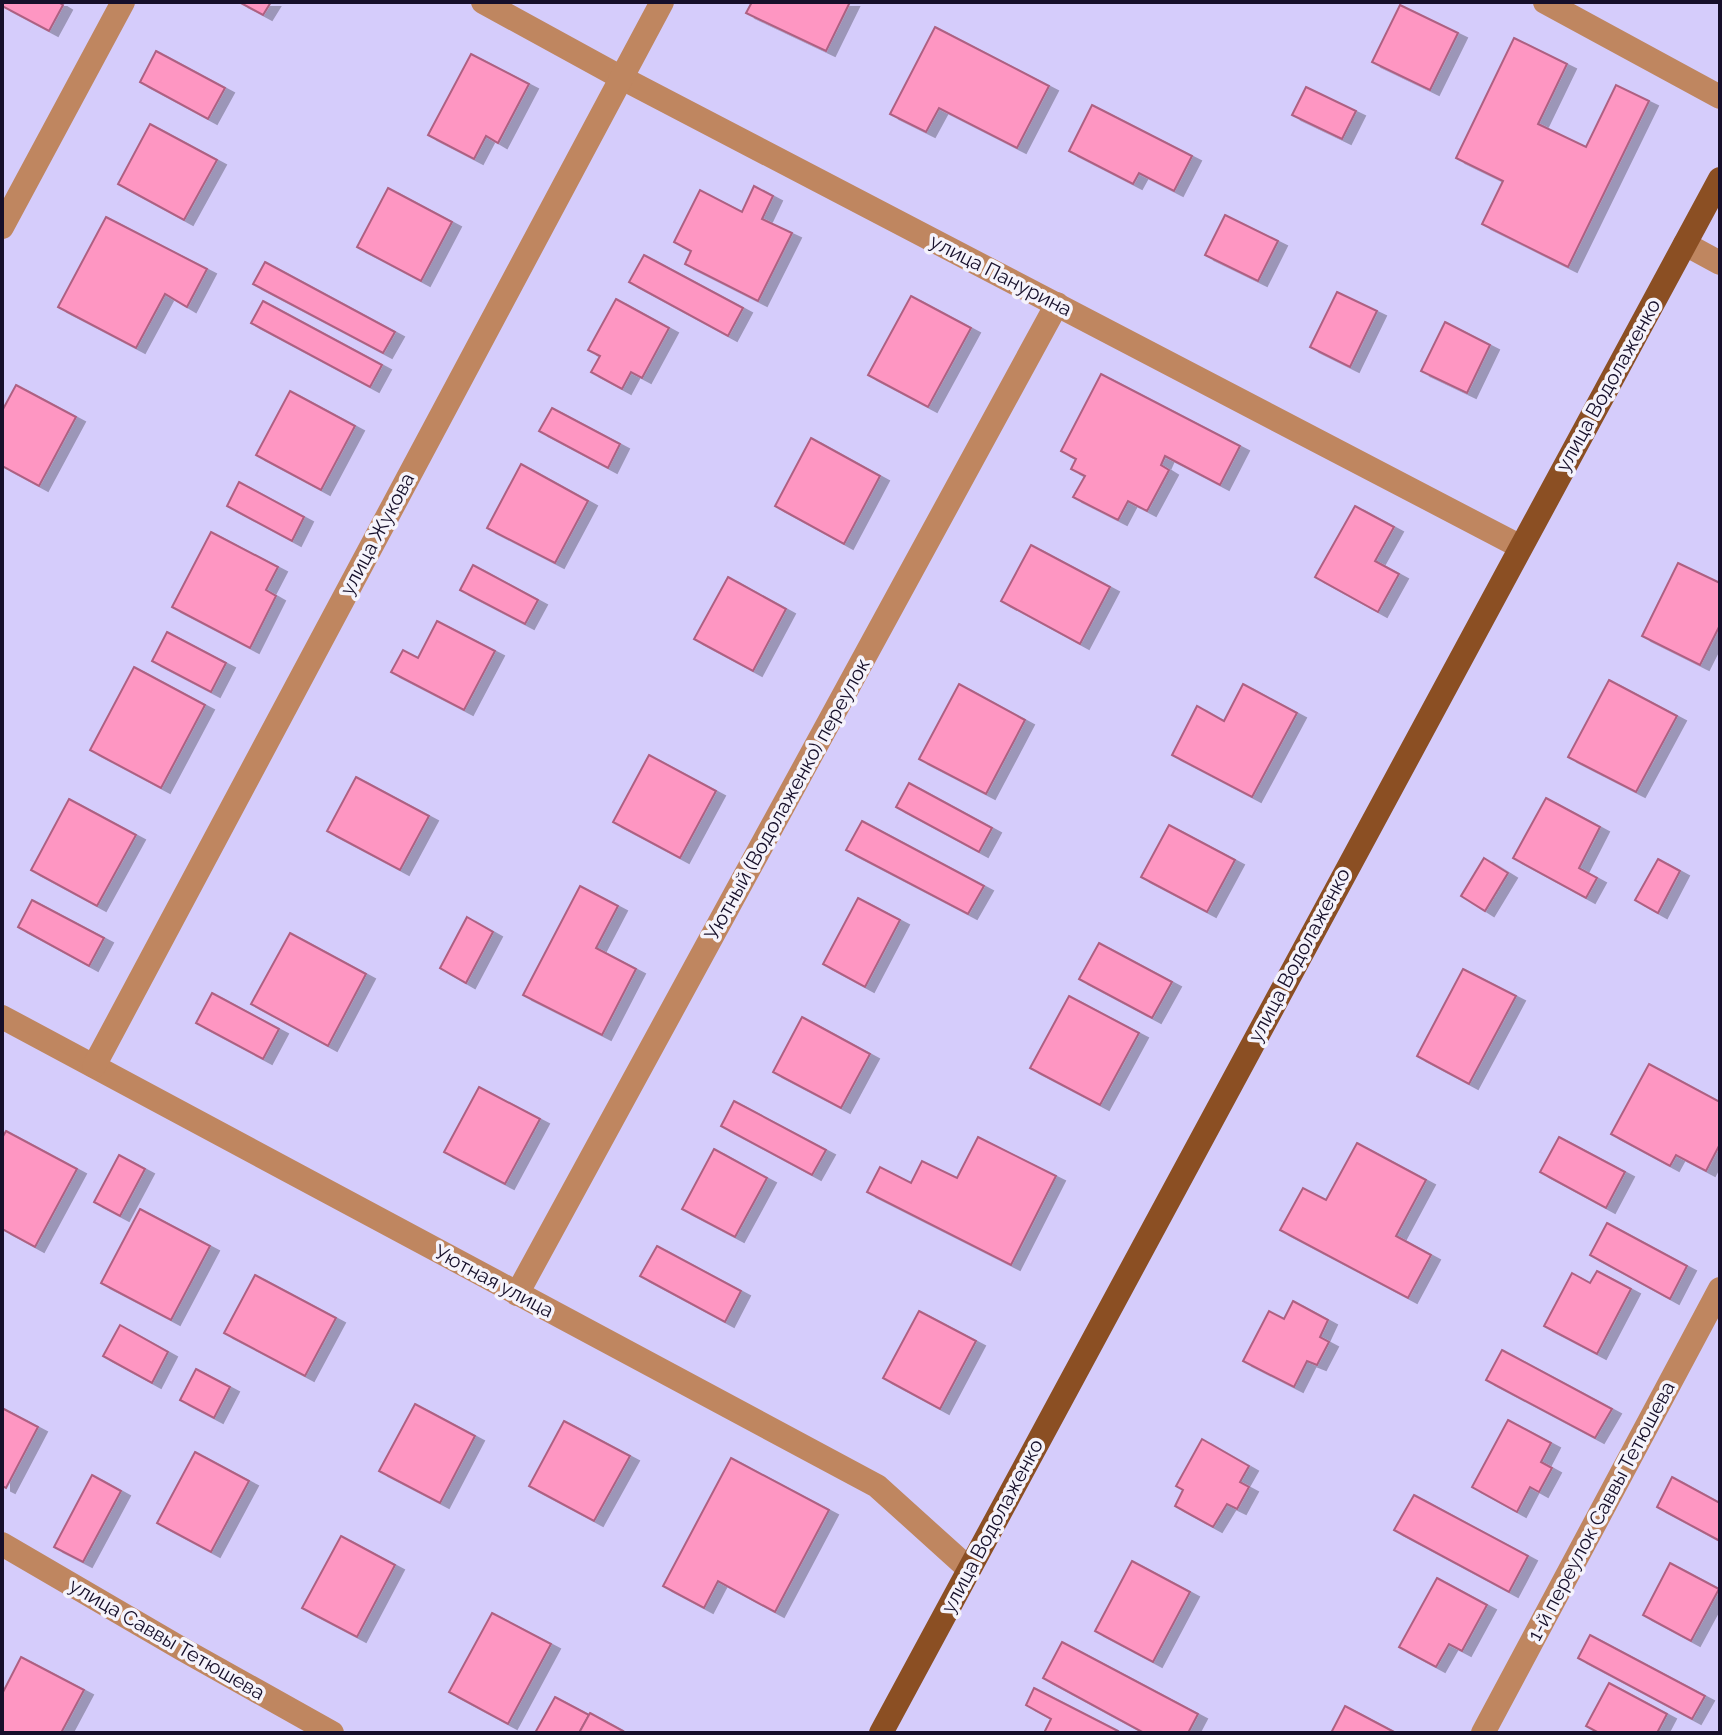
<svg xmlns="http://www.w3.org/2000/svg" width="1722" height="1735" font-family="Raleway,sans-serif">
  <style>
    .building { fill: #fe96c2; stroke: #ae6182; stroke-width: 2; filter: url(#shadow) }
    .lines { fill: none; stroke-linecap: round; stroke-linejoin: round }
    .minor { stroke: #bf8660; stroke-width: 24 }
    .major { stroke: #8b4f23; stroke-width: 24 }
    .labels { text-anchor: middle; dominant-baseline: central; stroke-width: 7; stroke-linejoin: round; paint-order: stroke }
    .street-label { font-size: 20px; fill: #160f2a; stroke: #f5f3fb }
  </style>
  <defs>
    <filter id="shadow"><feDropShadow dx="9" dy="5" stdDeviation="0" flood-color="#0004"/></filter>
  </defs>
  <rect width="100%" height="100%" fill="#d5ccfb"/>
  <g class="building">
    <polygon points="2,2 58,2 63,5 49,31 2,6"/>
    <polygon points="239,2 271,2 263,15"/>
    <polygon points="752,2 850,2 826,51 746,13"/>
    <polygon points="1400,5 1458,33 1430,90 1372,62"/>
    <polygon points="935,27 1049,86 1017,148 939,108 926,132 890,114"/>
    <polygon points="1514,38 1567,64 1538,124 1586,147 1616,85 1649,101 1568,267 1482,224 1503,181 1456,158"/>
    <polygon points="156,51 225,88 208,119 140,82"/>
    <polygon points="471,54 529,84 498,143 486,136 474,159 428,135"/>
    <polygon points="1306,87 1356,111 1342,139 1292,115"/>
    <polygon points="1092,105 1192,156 1174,191 1139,173 1133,184 1069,151"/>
    <polygon points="150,124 217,160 184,220 118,184"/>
    <polygon points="754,186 773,196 762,219 792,233 758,301 685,264 691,251 674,242 700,190 742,212"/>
    <polygon points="388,188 452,222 421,281 357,247"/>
    <polygon points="1225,215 1278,241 1258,281 1205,255"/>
    <polygon points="106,217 207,269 187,307 165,294 136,348 58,307"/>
    <polygon points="644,255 743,308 728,336 629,282"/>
    <polygon points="265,262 395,332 383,353 253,284"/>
    <polygon points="1337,292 1377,311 1350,367 1310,347"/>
    <polygon points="911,296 971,328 928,407 868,375"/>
    <polygon points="616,299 669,328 642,378 631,372 622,389 591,372 600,356 588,350"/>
    <polygon points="263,301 382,365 370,387 251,323"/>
    <polygon points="1445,322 1490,345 1467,393 1421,371"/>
    <polygon points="1101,374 1240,446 1220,485 1165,456 1161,465 1169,470 1147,511 1128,501 1118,520 1073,497 1085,476 1071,469 1076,459 1061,451"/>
    <polygon points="16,385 76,417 39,486 2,466 2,411"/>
    <polygon points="290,391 355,426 321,490 256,455"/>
    <polygon points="552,408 620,444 608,468 539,431"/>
    <polygon points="811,438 880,476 844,544 775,506"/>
    <polygon points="521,464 588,501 555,563 487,528"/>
    <polygon points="239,482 304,517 292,541 227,506"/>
    <polygon points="1355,506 1394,527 1375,561 1399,574 1378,612 1315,577"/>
    <polygon points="211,532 278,567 266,590 276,596 250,648 172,607"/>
    <polygon points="1031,545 1110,587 1080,644 1001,601"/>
    <polygon points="1678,563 1720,583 1720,625 1700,665 1642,636"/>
    <polygon points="473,565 538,600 525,624 460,590"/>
    <polygon points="728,577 786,609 753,671 694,639"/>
    <polygon points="437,621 495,651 464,710 391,672 403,650 418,658"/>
    <polygon points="167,632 226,663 211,692 152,661"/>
    <polygon points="134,667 205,705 161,788 90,750"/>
    <polygon points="1609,680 1677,716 1636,792 1568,757"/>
    <polygon points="959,684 1025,720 986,794 919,759"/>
    <polygon points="1243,684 1297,713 1252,797 1172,755 1197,706 1224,721"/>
    <polygon points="649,755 716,791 680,858 613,822"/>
    <polygon points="356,777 429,816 400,870 327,831"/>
    <polygon points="909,783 992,828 979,852 896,807"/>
    <polygon points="1546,798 1600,827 1579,868 1597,878 1586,898 1513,858"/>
    <polygon points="69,799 136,835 97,906 31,870"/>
    <polygon points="862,821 984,886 968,914 846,850"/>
    <polygon points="1169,825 1235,860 1207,912 1141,877"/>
    <polygon points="1484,858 1508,873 1485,911 1461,896"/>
    <polygon points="1658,859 1680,871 1658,913 1635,900"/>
    <polygon points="580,886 618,906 596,948 636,969 602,1035 523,995"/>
    <polygon points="858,898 900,920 865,987 823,964"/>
    <polygon points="32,900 104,938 89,966 18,927"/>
    <polygon points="467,917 493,932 466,983 440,968"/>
    <polygon points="290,933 366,974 328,1046 251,1004"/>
    <polygon points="1099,943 1172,982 1152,1018 1079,979"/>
    <polygon points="1463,969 1516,996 1469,1084 1417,1056"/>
    <polygon points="212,993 279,1029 263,1059 196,1023"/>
    <polygon points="1069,996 1139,1033 1100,1105 1030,1068"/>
    <polygon points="802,1017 870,1054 841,1108 773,1072"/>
    <polygon points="1649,1064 1720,1102 1720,1144 1706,1171 1676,1155 1670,1166 1611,1134"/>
    <polygon points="479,1087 540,1119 505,1184 444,1152"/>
    <polygon points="734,1101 826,1150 812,1175 721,1126"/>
    <polygon points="6,1131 77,1169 35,1247 2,1229 2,1138"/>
    <polygon points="978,1137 1056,1176 1011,1265 867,1192 880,1167 911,1183 922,1161 957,1178"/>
    <polygon points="1559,1137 1625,1172 1606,1208 1540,1172"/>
    <polygon points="1357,1143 1426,1180 1396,1236 1431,1255 1408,1298 1280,1230 1303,1188 1326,1200"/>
    <polygon points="714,1149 767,1178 735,1237 682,1209"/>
    <polygon points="119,1155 145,1169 120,1216 94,1202"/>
    <polygon points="140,1209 210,1246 171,1320 101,1283"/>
    <polygon points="1607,1223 1687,1266 1670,1299 1590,1255"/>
    <polygon points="657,1246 741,1291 725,1322 640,1276"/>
    <polygon points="1597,1271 1631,1289 1597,1354 1544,1326 1572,1273 1590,1283"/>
    <polygon points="255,1275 336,1318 305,1376 224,1333"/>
    <polygon points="1293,1301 1328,1320 1320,1337 1329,1342 1317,1365 1307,1361 1294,1387 1243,1361 1269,1311 1284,1319"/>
    <polygon points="919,1311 976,1341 940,1409 883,1378"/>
    <polygon points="120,1325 168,1352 152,1383 103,1356"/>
    <polygon points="1502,1350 1612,1409 1595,1438 1486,1380"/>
    <polygon points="196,1369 230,1387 214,1418 180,1400"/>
    <polygon points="415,1404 475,1436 440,1503 379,1471"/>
    <polygon points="2,1408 38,1427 6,1488 2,1486"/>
    <polygon points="1508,1420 1551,1443 1541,1462 1552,1468 1539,1492 1530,1487 1517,1512 1472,1487"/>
    <polygon points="564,1421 630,1456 594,1521 529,1486"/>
    <polygon points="1202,1439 1249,1466 1240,1482 1249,1487 1237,1509 1227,1504 1213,1527 1175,1506 1183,1490 1176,1486"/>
    <polygon points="195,1452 249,1481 211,1552 157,1523"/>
    <polygon points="731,1458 829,1510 775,1612 718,1581 704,1608 663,1586"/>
    <polygon points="92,1475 121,1491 83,1562 54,1547"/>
    <polygon points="1672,1477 1720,1503 1720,1541 1657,1507"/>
    <polygon points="1414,1495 1528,1556 1509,1592 1394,1530"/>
    <polygon points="341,1536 395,1565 357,1637 302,1608"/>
    <polygon points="1132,1561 1190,1592 1153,1662 1095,1631"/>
    <polygon points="1670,1563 1719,1589 1691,1641 1643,1615"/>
    <polygon points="1437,1578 1487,1605 1462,1651 1449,1644 1436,1667 1399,1647"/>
    <polygon points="492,1613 551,1644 508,1724 449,1692"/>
    <polygon points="1590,1635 1705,1696 1692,1719 1578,1658"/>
    <polygon points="1062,1642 1198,1714 1188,1733 1144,1733 1043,1678"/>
    <polygon points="21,1657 84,1690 61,1733 2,1733 2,1694"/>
    <polygon points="1609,1683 1667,1714 1657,1733 1599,1733 1586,1726"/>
    <polygon points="1034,1688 1118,1731 1117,1733 1044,1733 1051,1719 1026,1705"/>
    <polygon points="555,1697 589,1715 579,1733 535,1733"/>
    <polygon points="1345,1706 1396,1733 1331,1733"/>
    <polygon points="590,1713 623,1731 622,1733 579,1733"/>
  </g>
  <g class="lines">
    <g class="minor">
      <polyline points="483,2 620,77 1519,546"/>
      <polyline points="1545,2 1720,97"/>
      <polyline points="2,227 123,2"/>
      <polyline points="1685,244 1720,263"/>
      <polyline points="2,1017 877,1486 969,1569"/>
      <polyline points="94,1066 662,2"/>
      <polyline points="517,1294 1057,304"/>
      <polyline points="2,1544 182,1649 332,1733"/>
      <polyline points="1483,1733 1720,1289"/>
    </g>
    <polyline class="major" points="881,1733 1720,179"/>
  </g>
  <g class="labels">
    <g class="street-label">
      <text transform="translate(1001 275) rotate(27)">улица Панурина</text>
      <text transform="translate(1608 385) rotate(-61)">улица Водолаженко</text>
      <text transform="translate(377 534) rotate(-62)">улица Жукова</text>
      <text transform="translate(787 799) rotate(-61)">Уютный (Водолаженко) переулок</text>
      <text transform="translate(1299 955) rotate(-62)">улица Водолаженко</text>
      <text transform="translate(494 1281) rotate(28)">Уютная улица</text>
      <text transform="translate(1601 1511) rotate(-62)">1-й переулок Саввы Тетюшева</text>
      <text transform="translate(992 1526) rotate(-62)">улица Водолаженко</text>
      <text transform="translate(167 1639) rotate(30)">улица Саввы Тетюшева</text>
    </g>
  </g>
  <rect width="1722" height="1735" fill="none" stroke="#160f2a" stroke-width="8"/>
</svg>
